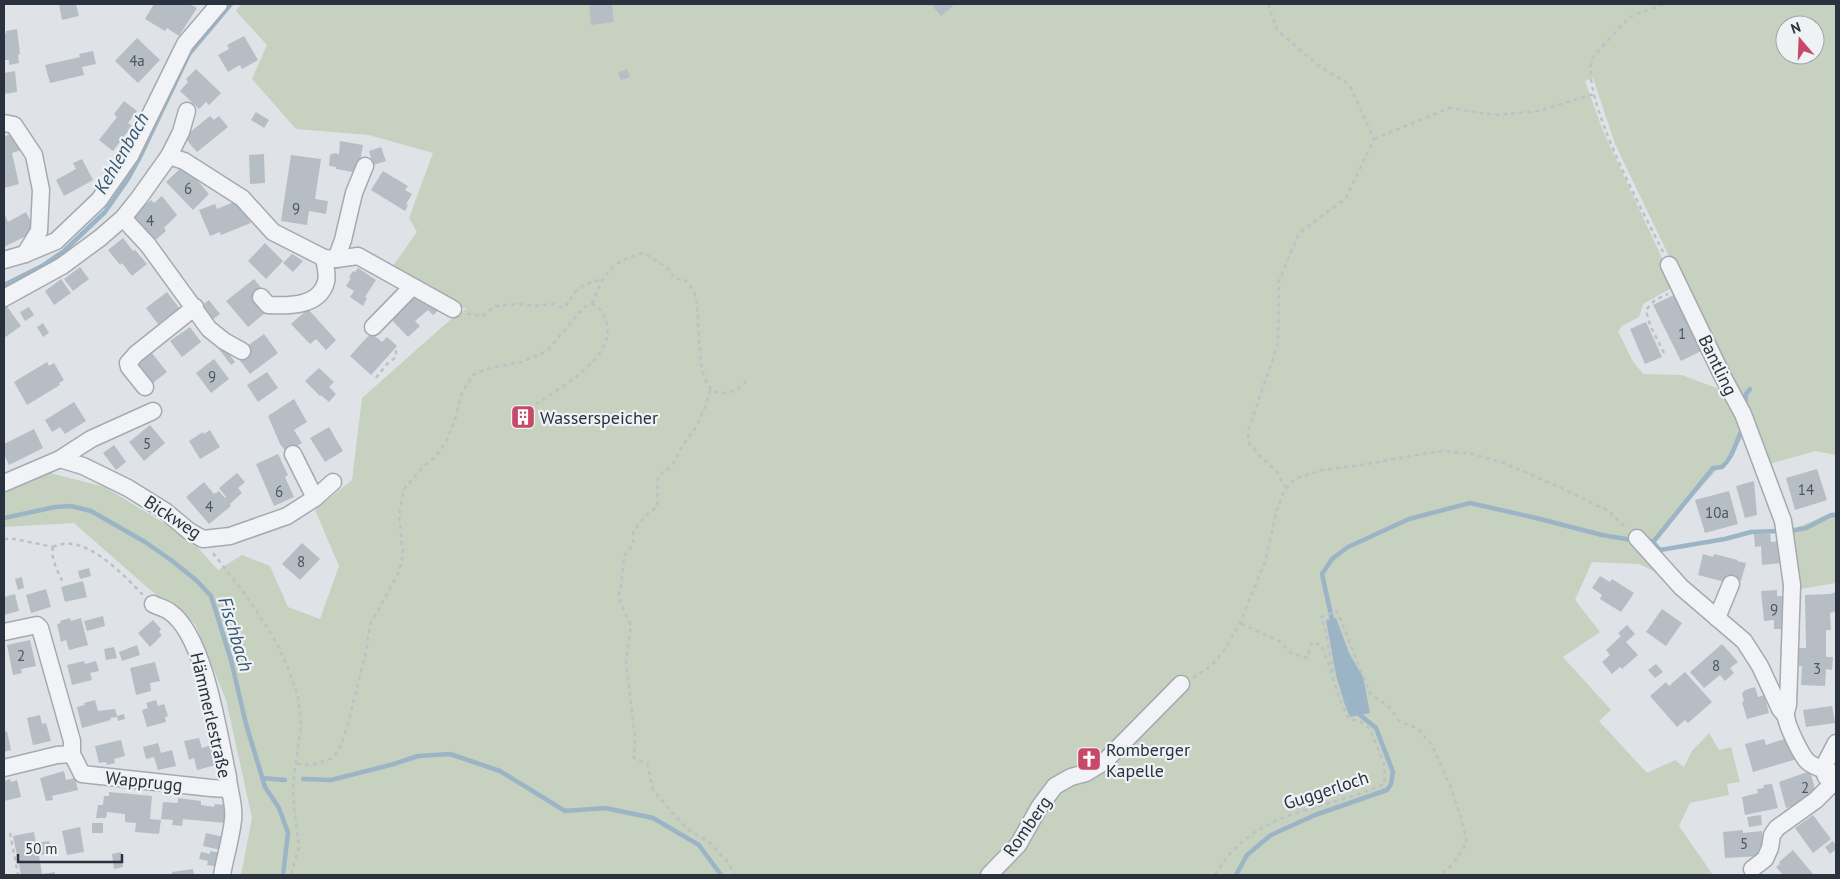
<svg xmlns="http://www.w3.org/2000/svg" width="1840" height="879" font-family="'PT Sans',sans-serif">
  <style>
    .green { fill: #c6d1c0; fill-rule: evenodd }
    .water { fill: #9bb4c6 }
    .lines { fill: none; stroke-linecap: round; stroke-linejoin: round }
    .stream { stroke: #9bb4c6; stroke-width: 4.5 }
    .building { fill: #b6bdc4 }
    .minor-casing { stroke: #a5aab1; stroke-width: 19 }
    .path { stroke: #bdc1c6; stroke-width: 2.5; stroke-dasharray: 4 4; stroke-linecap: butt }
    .minor { stroke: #f1f3f6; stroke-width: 16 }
    .labels { text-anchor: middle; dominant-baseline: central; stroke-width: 4.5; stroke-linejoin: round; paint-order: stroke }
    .number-label { font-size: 15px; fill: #4c5560 }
    .street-label { font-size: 18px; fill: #29323e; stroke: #eef2f5 }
    .poi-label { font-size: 18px; fill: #29323e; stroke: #eef2f5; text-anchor: start }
    .water-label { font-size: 19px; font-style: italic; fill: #35556f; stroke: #eef2f5 }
  </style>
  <rect width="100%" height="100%" fill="#dfe3e7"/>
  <g class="green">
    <path d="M241,4H1836L1835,455L1816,451L1769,464L1615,144L1593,78L1585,81L1603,131L1675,286L1643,304L1639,317L1622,326L1618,331L1632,360L1643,374L1682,375L1727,392L1747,433L1716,471L1643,550L1666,577L1639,564L1592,562L1575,600L1600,632L1563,657L1611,710L1599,721L1647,773L1675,760L1684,767L1692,751L1709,733L1719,750L1731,747L1740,782L1727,784L1729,795L1690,803L1679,826L1713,875H241L252,818L226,700L195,624L149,589L74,523L4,527V489L50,473L105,487L190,539L218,570L242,555L270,566L288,607L320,619L339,566L315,510L352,480L362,398L450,320L466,309L393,266L417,232L409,218L433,153L369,135L296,129L252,79L267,45L236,11ZM1785,25H1815V55H1785Z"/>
    <path d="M1836,512V583L1788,591L1789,529C1807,526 1819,516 1836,512Z"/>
  </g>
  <polygon class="water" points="1336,618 1349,653 1363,677 1370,713 1350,717 1344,702 1336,675 1326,620"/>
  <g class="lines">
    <g class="stream">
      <polyline points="4,285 42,266 64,251 105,212 128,179 140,157 189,54 231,4"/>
      <polyline points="1745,406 1746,394 1750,389"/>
      <polyline points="4,518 55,507 71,506 91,511 145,542 171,560 196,580 211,596 231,660 246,724 265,787 279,808 288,833 283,875"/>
      <polyline points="1790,531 1806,528 1831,515 1836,515"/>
      <polyline points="1652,541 1660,550 1725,539 1751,532 1780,531"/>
      <path d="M1654,541L1713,468L1722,467C1734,456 1735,443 1742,430"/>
      <polyline points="1333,624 1322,574 1332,559 1348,547 1409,519 1470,503 1536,518 1602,535 1632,540"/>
      <polyline points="262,778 285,780"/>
      <polyline points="303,779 331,780 394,764 418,756 450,754 500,771 565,811 605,808 653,818 699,845 721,875"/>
      <polyline points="1236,875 1247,855 1271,835 1315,815 1387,790 1391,784 1393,772 1376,728 1360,715 1358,711"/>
    </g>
  </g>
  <g class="building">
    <polygon points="59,4 76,4 79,16 62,20"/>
    <polygon points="154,4 190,4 197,8 179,36 167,28 165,31 145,19"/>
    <polygon points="589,4 612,4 614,22 591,25"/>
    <polygon points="931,4 955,4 941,16"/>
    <polygon points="17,29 20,54 18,55 19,63 9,65 9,60 5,60 4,56 4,34 6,33 6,31"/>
    <polygon points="244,36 258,60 242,69 240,65 228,72 218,55 229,49 227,45"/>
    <polygon points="137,38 160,60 138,83 115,61"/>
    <polygon points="93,51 96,64 82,67 84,75 50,83 45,65 80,57 79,54"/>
    <polygon points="196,69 221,93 209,105 206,102 199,109 180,91 188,82 186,79"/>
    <polygon points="627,69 630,77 621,80 618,73"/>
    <polygon points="15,71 17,92 4,94 4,73"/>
    <polygon points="124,101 137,111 128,123 132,126 113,151 99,140 117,117 114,114"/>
    <polygon points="256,112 269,120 264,128 251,120"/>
    <polygon points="210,116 214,120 219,116 228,127 197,152 184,137"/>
    <polygon points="17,133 21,150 12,153 19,184 4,188 4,136"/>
    <polygon points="340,141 363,145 358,173 336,169 336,167 329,166 330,155 334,153 339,154"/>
    <polygon points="381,147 386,161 373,165 369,151"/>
    <polygon points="264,154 265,183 250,184 249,155"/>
    <polygon points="291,155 321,159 315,199 328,201 326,214 309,211 307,225 281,221"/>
    <polygon points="82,159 93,180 64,196 56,180 76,169 73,163"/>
    <polygon points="184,165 209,194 193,210 166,182"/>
    <polygon points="383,171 408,186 405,190 412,194 406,204 408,205 405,211 371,190"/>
    <polygon points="162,196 177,215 164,228 166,231 152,243 131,218 151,200 154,203"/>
    <polygon points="236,201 251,223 221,235 220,232 210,236 199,210 215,204 217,209"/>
    <polygon points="26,212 36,231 4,247 4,213 8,222"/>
    <polygon points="123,238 133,251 135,250 147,264 132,276 122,263 120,265 108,250"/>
    <polygon points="265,243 283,261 266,279 248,261"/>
    <polygon points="292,254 303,261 293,272 283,263"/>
    <polygon points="80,267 89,279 73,291 64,279"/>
    <polygon points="358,268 376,280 365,297 367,298 363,306 350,297 354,291 346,286 351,278 349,277 353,271 355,272"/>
    <polygon points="61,279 71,293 54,305 45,291"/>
    <polygon points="254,279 262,289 257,293 255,302 265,313 248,327 226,301"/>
    <polygon points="167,292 179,308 158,324 146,308"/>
    <polygon points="1674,295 1703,350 1681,361 1653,305"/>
    <polygon points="423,296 440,309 433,315 428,310 415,321 420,326 408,337 390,318 414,297 419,300"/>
    <polygon points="209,300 220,314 212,320 201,306"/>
    <polygon points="6,305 21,326 4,338 4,307"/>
    <polygon points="29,307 34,315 25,321 20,312"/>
    <polygon points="308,309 336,340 326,350 316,339 310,344 291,324"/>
    <polygon points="1646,322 1662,357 1645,364 1630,329"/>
    <polygon points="43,323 49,333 43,337 37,327"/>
    <polygon points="190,327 201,342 182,357 170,341"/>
    <polygon points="371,333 382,342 387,337 397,346 371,375 350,356"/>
    <polygon points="264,334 278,353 250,374 239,359 249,352 246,347"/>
    <polygon points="223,345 235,362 231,365 218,348"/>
    <polygon points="151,352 167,372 149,386 133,366"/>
    <polygon points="214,359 229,379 211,393 196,373"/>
    <polygon points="47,362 49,366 54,363 64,380 59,383 60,385 27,405 14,382"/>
    <polygon points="319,368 334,382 329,387 336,394 329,402 321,395 320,396 305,381"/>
    <polygon points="267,372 278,388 258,402 247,385"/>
    <polygon points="294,399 307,422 294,430 302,443 286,452 280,444 268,416"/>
    <polygon points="74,402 86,421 65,434 60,427 52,432 45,420"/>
    <polygon points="523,409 531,417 523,425 514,418"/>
    <polygon points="150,425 165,443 144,461 129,442"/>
    <polygon points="329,427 343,451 325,462 310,438"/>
    <polygon points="34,429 43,448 9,465 4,454 4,444"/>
    <polygon points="210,430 220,447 200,459 189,441 203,432 204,434"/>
    <polygon points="114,445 126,462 116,470 103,453"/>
    <polygon points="278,454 288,475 285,477 294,497 274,506 256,464"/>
    <polygon points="1817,469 1827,500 1795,510 1786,478"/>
    <polygon points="237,473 245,482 238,488 242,493 230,504 231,506 209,524 186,497 204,482 214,494 219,491 225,498 226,497 219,488"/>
    <polygon points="1754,481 1757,515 1745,518 1736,486"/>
    <polygon points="1729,491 1738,524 1705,533 1695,500"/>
    <polygon points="1770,533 1771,542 1780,541 1782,563 1762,565 1761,546 1755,547 1754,534"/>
    <polygon points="302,543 320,559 300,580 282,564"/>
    <polygon points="1703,554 1713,557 1714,554 1738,560 1737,561 1746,563 1741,581 1727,577 1725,582 1698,575"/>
    <polygon points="89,568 91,576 80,579 78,571"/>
    <polygon points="1600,576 1610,582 1612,579 1634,593 1621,612 1600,599 1602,595 1592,588"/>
    <polygon points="22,577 24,588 18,590 15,579"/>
    <polygon points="83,581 87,597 65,602 61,587"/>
    <polygon points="46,589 51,607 31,613 26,595"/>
    <polygon points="1777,590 1777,596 1785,596 1784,629 1774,629 1774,620 1764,621 1761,591"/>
    <polygon points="1836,592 1836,611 1830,613 1831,630 1826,630 1826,657 1833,657 1832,670 1826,669 1825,686 1801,685 1802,666 1798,666 1799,648 1806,648 1805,595 1830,594"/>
    <polygon points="15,594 19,611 4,615 4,597"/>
    <polygon points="1662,609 1682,623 1666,646 1646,632"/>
    <polygon points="103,616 105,626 87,631 84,621"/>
    <polygon points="70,618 71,621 81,618 88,645 69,650 66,640 61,642 57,624 61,623 60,621"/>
    <polygon points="153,620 161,629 159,632 162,635 150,647 138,633"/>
    <polygon points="1627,625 1635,634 1626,642 1638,655 1622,669 1620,667 1612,674 1602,662 1610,655 1606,650 1621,636 1618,633"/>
    <polygon points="30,640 36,666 21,669 22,673 13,675 7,645"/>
    <polygon points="1722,644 1738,662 1730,668 1734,673 1725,681 1720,675 1704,688 1690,672"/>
    <polygon points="137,645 140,655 122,661 119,652"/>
    <polygon points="114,647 117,658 106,660 104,649"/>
    <polygon points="84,661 85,664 96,661 99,671 90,673 92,680 72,685 67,665"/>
    <polygon points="155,662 160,681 150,683 151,691 136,695 130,668"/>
    <polygon points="1656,664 1663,672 1655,678 1648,670"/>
    <polygon points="1685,672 1712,702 1688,723 1685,720 1677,727 1650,696 1666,682 1669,686"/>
    <polygon points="1755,687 1758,697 1764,695 1769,713 1747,719 1742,702 1744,701 1742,694 1745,690"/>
    <polygon points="95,700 98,711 115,709 117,716 124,714 125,719 118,721 117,717 110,718 111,720 82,728 77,707 85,705 84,703"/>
    <polygon points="156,700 158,706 164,704 168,716 165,717 166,722 147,727 142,710 148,708 146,703"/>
    <polygon points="1832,706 1835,723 1806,727 1803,710"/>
    <polygon points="40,715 42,724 46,723 51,741 33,745 27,718"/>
    <polygon points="7,731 11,750 4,752 4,732"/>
    <polygon points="1790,737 1797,759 1753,772 1745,744 1764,739 1766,745"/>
    <polygon points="199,738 202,748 211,745 216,765 197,770 194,758 189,760 184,741"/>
    <polygon points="121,740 125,756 114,759 115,763 107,765 106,762 99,763 95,746"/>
    <polygon points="158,743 161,753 172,750 176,766 158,770 154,757 146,759 143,747"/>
    <polygon points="1090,752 1095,753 1098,757 1084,769 1080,758"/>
    <polygon points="64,771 66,780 75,778 78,790 52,796 53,800 46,801 40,778"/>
    <polygon points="1810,771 1817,796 1800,801 1800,804 1786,808 1779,782"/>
    <polygon points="10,779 11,782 17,780 21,797 4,801 4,781"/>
    <polygon points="1772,784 1778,808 1745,815 1742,797 1758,793 1757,789 1764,788 1763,785"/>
    <polygon points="109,792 152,796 150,819 161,820 159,834 135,832 136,823 125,822 125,814 107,812 106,818 96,818 98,805 103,805 104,796 109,796"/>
    <polygon points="178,798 201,801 201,805 214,807 215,804 227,805 225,823 183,819 182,826 172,825 173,820 161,819 163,802 178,803"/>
    <polygon points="1761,815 1762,825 1749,827 1747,817"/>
    <polygon points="1813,815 1831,839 1813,853 1795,828"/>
    <rect x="92" y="823" width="11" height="10"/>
    <polygon points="80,827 84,852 67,855 62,831"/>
    <polygon points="1743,830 1743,833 1762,831 1764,853 1762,856 1725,858 1723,832"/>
    <polygon points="34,832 36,843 49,841 52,853 39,855 42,874 55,872 55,875 21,875 13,836"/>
    <polygon points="206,833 224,837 221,850 203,846"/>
    <polygon points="1833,841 1836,846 1836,849 1830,854 1825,847"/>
    <polygon points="1793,850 1813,874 1812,875 1783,875 1776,867 1780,864 1779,862"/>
    <polygon points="210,851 221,853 218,867 207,865 208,861 199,859 201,852 210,854"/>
    <polygon points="121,852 123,867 114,869 112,854"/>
    <polygon points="193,869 194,875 172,875 172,872"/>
  </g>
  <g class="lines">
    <defs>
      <g id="minor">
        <polyline points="4,123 14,125 34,155 41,190 39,231 25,254"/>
        <polyline points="169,156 181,132 187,111"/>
        <polyline points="123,218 148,245 209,329 224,341 242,351"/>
        <polyline points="336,259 343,240 354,193 365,166"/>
        <polyline points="4,260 25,254 56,241 99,200 130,156 185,44 219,4"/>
        <path d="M1669,265L1723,377L1743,414L1783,521L1792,585L1788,705C1787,709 1785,714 1786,717C1788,728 1800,753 1807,761C1814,768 1827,770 1836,774"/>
        <path d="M261,297L268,305C288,306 319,307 326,282C328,275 325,265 324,258"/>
        <polyline points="4,298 62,266 100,238 123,218 139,198 169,156 184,161 242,198 273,232 324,258 336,259 358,256 453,309"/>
        <polyline points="373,327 412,287"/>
        <polyline points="145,387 129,367 128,363 136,354 195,307"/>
        <polyline points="293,454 315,498"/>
        <polyline points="60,459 91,439 153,411"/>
        <polyline points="4,483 60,459 83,466 128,488 165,511 189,531 203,539 230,536 287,516 315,498 333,482"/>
        <polyline points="1637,538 1681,587 1744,641 1760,666 1780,709 1786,716"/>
        <path d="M153,604C158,607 165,608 170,612C205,636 219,736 228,777C229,792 235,805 233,820C231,839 225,857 222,875"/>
        <polyline points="1717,618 1731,584"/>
        <polyline points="4,632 37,625 40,628 72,741 72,754 82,774 211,788 228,789"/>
        <polyline points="4,768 57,755 72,754"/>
        <polyline points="1826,777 1823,768 1836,743"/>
        <polyline points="1752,869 1765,859 1770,848 1772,835 1777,828 1816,800 1836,780"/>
        <polyline points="989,875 1018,845 1040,806 1055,786 1071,777 1086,773 1104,762 1181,684"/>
      </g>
    </defs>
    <use href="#minor" class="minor-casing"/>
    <g class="path">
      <polyline points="1268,4 1277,30 1319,66 1349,84 1374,139 1346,198 1299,233 1279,281 1278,344 1248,431 1249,443 1260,456 1277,472 1286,488"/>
      <polyline points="1374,139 1449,108 1495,115 1538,111 1594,94"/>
      <path d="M1663,252C1646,217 1577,92 1593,58C1595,54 1625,21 1629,18C1638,12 1653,9 1664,4"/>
      <path d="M592,304C603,274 612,260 644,253L670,270L675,279H684C688,284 694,289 695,295C702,315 692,395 722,393C733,393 741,388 748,379"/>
      <path d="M467,314L483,316L495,306L518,304L535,306L553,304L563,308C569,303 571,297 576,291C584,283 593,282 603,279"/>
      <polyline points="1664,353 1650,325 1646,310 1655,300 1668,294"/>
      <polyline points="376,378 386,365 396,357 396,350"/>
      <polyline points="710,390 707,403 696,427 683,445 672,466 658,476 657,507 646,515 633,532 633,545 624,556 621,587 618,597 631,626 626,662 635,737 634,758 647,764 653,790 676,817 689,830 709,842 727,861 735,875"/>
      <polyline points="4,539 15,539 53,547"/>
      <path d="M53,547C83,531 124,575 143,595"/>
      <path d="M53,547C50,558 58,571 62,581"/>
      <polyline points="213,553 248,598 275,640 288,668 298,696 301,726 293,784 294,808 299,847 291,875"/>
      <polyline points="1333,672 1325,628 1321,617 1337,611 1370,693 1390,708 1399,721 1417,728 1432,745 1451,788 1461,818 1467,843 1453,864 1441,875"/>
      <polyline points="1193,678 1212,665 1225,649 1240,623 1265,562 1277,510 1284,491 1295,479 1322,470 1361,465 1428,453 1445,451 1473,454 1504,463 1557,486 1609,511 1627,529"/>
      <path d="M297,764L313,765L332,758L340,748L348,724L366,652L370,625L399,572L403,555L399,514L404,489L421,469L435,457L446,442L455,419L462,393L473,375L489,368L522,362L547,351L584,307L592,304C600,307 604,313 606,321C618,356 560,388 536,404"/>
      <polyline points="10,833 18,875"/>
      <path d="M1215,875C1254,807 1322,813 1384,784L1385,766L1370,729L1360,721L1349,719C1336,696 1332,669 1321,645L1312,642L1307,658L1291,653L1279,641L1240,623"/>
    </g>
    <use href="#minor" class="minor"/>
  </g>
  <defs>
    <symbol id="building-square" viewBox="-11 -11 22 22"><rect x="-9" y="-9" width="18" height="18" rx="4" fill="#c74969" stroke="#eef2f5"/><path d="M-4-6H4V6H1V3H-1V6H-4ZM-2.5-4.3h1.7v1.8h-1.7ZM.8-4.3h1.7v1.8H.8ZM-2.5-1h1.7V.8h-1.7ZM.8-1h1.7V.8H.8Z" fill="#fff"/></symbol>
    <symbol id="church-square" viewBox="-11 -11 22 22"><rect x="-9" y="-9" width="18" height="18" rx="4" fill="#c74969" stroke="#eef2f5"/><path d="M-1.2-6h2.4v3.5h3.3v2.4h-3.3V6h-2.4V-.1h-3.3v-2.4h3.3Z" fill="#fff"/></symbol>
  </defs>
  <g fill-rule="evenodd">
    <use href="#building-square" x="509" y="403" width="28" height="28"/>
    <use href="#church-square" x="1075" y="745" width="28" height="28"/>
  </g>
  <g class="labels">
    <g class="number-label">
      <text x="137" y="60">4a</text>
      <text x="188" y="188">6</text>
      <text x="296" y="208">9</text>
      <text x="150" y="220">4</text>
      <text x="1682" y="333">1</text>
      <text x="212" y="376">9</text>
      <text x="147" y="443">5</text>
      <text x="1806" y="489">14</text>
      <text x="279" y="491">6</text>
      <text x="209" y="506">4</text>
      <text x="1717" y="512">10a</text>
      <text x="301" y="561">8</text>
      <text x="1774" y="609">9</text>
      <text x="21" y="655">2</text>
      <text x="1716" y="665">8</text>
      <text x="1817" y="668">3</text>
      <text x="1805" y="787">2</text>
      <text x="1744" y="843">5</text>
    </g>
    <g class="street-label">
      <text transform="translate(1718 365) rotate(64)">Bantling</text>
      <text transform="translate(173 517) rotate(33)">Bickweg</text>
      <text transform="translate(211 715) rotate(77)">Hämmerlestraße</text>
      <text transform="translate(144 781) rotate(6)">Wapprugg</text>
      <text transform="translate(1326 790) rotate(-18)">Guggerloch</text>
      <text transform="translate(1027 826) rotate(-55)">Romberg</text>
    </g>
    <g class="poi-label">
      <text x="540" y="417">Wasserspeicher</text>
      <text x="1106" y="749">Romberger<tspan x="1106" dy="21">Kapelle</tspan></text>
    </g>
    <g class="water-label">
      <text transform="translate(121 153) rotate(-60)">Kehlenbach</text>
      <text transform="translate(236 634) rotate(73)">Fischbach</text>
    </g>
  </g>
  <rect width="1840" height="879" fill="none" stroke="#29323e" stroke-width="10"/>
  <g transform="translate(1800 40) rotate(341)"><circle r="24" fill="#eef2f5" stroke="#9fa5ac"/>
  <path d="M0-4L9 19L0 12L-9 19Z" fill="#c74969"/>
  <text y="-8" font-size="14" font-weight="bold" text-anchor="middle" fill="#29323e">N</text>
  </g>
  <path d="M18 854v8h104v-8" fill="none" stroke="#29323e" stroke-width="2.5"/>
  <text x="25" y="854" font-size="15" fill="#29323e" stroke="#eef2f5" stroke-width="4" paint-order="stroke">50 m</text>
</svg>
